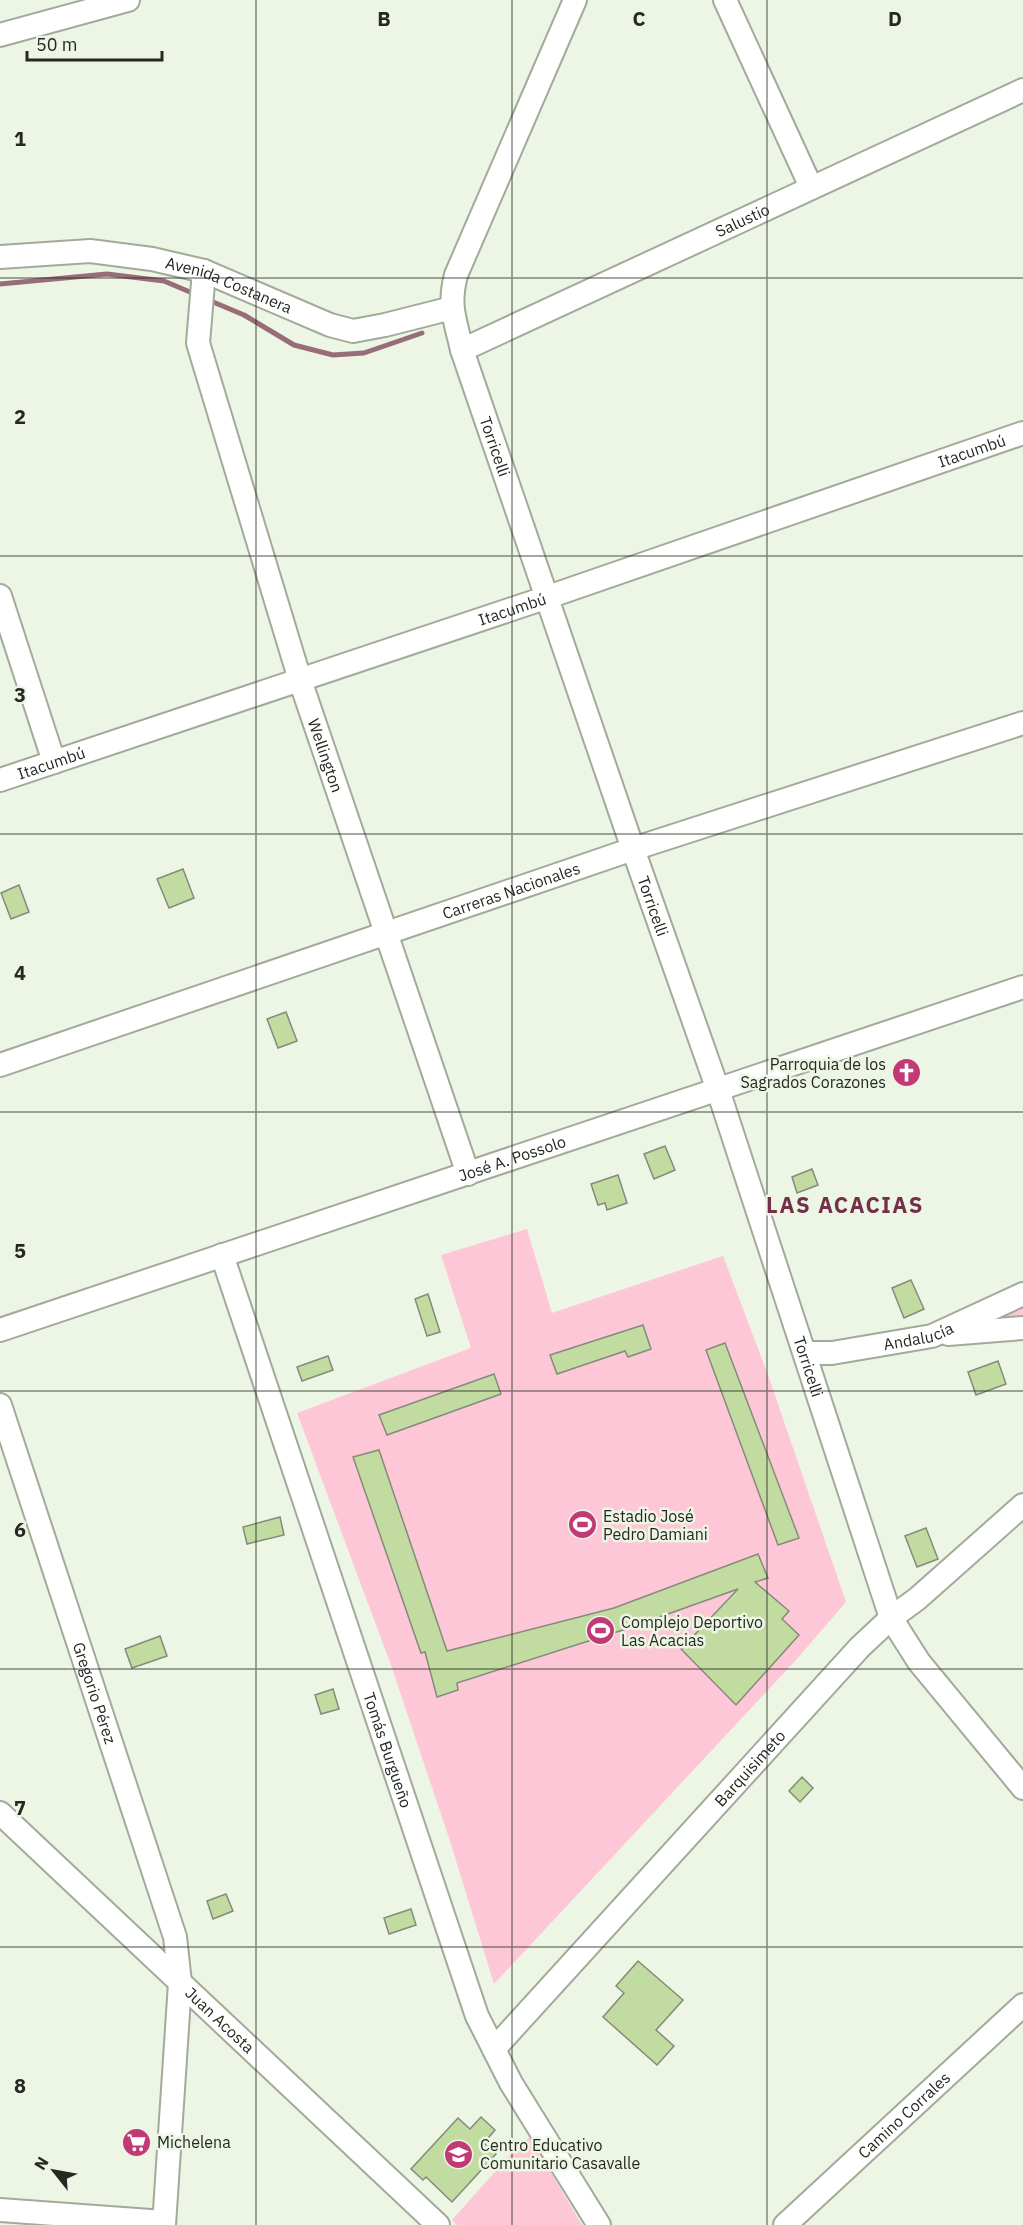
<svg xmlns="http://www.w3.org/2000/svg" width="1023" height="2225" font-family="'IBM Plex Sans',sans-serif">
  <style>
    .green { fill: #fdc7d8 }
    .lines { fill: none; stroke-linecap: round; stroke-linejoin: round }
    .stream { stroke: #986d7a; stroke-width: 5 }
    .building { fill: #c1dba1; stroke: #848b7b; stroke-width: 1.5 }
    .minor-casing { stroke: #a2aa9a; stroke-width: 26 }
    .minor { stroke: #fff; stroke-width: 22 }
    .grid { fill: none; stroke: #252922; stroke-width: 1.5; stroke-opacity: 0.55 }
    .labels { text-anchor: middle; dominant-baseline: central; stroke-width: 5; stroke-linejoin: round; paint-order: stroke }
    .street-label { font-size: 16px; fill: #252922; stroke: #edf6e4 }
    .poi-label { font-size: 16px; fill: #252922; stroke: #edf6e4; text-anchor: start }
    .district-label { font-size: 22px; font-weight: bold; letter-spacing: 1.5px; fill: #73304a; stroke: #edf6e4 }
    .grid-label { font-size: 20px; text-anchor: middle; font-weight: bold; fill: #252922; stroke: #edf6e4; stroke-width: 5; stroke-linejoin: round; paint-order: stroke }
  </style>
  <rect width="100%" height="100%" fill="#edf6e4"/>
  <g class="green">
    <polygon points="527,1229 552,1313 723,1256 768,1375 846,1602 796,1660 494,1984 450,1841 391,1665 297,1413 471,1348 441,1255"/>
    <polygon points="1023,1307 1023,1322 998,1325 996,1319"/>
    <polygon points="530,2137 582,2225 457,2225 452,2220 518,2146"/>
  </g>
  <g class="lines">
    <g class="stream">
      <polyline points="0,284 107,274 164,281 197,295"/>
      <polyline points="206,299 244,315 294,345 333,355 364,353 422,333"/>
    </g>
  </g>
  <g class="building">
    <polygon points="183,869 194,898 169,908 157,879"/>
    <polygon points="19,885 29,912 11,919 1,893"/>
    <polygon points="286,1012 297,1041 278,1048 267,1019"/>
    <polygon points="665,1146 675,1170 654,1179 644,1154"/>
    <polygon points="812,1169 818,1185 797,1193 792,1177"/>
    <polygon points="618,1175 627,1203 607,1210 605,1203 598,1205 591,1184"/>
    <polygon points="911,1280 924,1309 904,1318 892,1288"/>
    <polygon points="428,1294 440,1332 427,1336 415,1299"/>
    <polygon points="643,1325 651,1349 628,1357 625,1351 557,1374 550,1355"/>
    <polygon points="725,1343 799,1538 778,1545 706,1350"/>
    <polygon points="328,1356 333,1370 302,1381 297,1367"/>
    <polygon points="998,1361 1006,1384 976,1395 968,1372"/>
    <polygon points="494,1374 501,1394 387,1435 379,1415"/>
    <polygon points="379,1450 447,1651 614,1608 758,1554 768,1578 755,1582 789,1611 782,1619 799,1635 736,1705 681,1649 738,1589 623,1630 457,1683 458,1690 437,1697 425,1652 421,1653 353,1457"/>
    <polygon points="280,1517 284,1535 247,1544 243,1527"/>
    <polygon points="926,1528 938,1559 917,1567 905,1536"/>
    <polygon points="160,1636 167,1656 132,1668 125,1649"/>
    <polygon points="333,1689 339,1709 321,1714 315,1695"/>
    <polygon points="802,1777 813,1788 800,1802 789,1791"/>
    <polygon points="226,1894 233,1911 213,1919 207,1901"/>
    <polygon points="411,1909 416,1925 389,1934 384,1918"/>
    <polygon points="638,1961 683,2000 656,2030 674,2046 657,2065 603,2017 624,1993 616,1986"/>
    <polygon points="481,2117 495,2130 484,2143 496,2154 452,2202 426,2177 423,2180 411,2169 458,2118 470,2129"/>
  </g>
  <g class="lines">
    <defs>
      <g id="minor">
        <path id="s1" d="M575,0L456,275C448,306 455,319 462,350L633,849L718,1090L891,1618L919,1662L1023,1788"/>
        <polyline points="725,0 811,187"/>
        <polyline points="0,35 128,0"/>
        <path id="s2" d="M0,257L90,251L152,259L204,271L330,325L353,331L385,325L452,308"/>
        <path id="s3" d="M204,271L198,343L300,680L468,1174"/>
        <path id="s4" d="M462,350L1023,90"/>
        <polyline points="0,596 54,762"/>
        <path id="s5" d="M0,780L548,597L1023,433"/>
        <path id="s6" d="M0,1065L633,849L1023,723"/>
        <path id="s7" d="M222,1255L477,2016L511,2083L599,2225"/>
        <path id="s8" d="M0,1330L1023,987"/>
        <polyline points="948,1334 1023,1328"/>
        <path id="s9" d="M806,1353H832L932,1336L1023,1294"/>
        <path id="s10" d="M0,1405L175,1937L180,1983L164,2225"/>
        <path id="s11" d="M0,1813L438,2225"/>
        <path id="s12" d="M494,2049L860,1647L891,1618L917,1599L1023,1505"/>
        <polyline points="0,2210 164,2222"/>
        <path id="s13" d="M785,2225L1023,2005"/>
      </g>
    </defs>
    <use href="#minor" class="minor-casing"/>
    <use href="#minor" class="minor"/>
  </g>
  <path class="grid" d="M256,0V2225M512,0V2225M767,0V2225M0,278H1023M0,556H1023M0,834H1023M0,1112H1023M0,1391H1023M0,1669H1023M0,1947H1023"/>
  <defs>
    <symbol id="church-disc" viewBox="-11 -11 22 22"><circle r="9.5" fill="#c23a75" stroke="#edf6e4"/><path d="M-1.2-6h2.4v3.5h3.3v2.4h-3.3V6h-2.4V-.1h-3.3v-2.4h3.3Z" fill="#fff"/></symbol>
    <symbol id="stadium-disc" viewBox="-11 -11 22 22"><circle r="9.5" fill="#c23a75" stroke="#edf6e4"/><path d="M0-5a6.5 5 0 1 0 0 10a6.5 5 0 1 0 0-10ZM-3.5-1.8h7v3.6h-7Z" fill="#fff"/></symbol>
    <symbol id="supermarket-disc" viewBox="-11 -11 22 22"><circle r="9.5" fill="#c23a75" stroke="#edf6e4"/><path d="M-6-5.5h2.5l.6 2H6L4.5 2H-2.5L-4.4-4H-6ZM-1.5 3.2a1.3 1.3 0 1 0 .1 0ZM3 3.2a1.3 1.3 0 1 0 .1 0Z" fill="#fff"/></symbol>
    <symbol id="school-disc" viewBox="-11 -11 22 22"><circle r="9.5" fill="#c23a75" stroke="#edf6e4"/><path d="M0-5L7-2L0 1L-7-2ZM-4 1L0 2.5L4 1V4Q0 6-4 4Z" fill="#fff"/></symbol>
  </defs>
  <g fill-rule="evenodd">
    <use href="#church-disc" x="890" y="1056" width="33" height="33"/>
    <use href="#stadium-disc" x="566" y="1508" width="33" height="33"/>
    <use href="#stadium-disc" x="584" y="1614" width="33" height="33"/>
    <use href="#supermarket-disc" x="120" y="2126" width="33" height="33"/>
    <use href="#school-disc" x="442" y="2138" width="33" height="33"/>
  </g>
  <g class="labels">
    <g class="street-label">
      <text stroke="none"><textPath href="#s4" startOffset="309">Salustio</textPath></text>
      <text stroke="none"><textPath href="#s2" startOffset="234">Avenida Costanera</textPath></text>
      <text stroke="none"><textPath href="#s1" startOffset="478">Torricelli</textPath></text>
      <text stroke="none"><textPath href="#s5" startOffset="1026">Itacumbú</textPath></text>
      <text stroke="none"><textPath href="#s5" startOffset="540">Itacumbú</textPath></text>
      <text stroke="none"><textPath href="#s3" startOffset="504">Wellington</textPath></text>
      <text stroke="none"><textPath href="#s5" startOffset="54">Itacumbú</textPath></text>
      <text stroke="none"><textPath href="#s6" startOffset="540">Carreras Nacionales</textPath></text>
      <text stroke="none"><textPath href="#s1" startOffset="964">Torricelli</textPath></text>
      <text stroke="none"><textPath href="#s8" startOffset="540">José A. Possolo</textPath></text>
      <text stroke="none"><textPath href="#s9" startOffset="114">Andalucía</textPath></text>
      <text stroke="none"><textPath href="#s1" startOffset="1450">Torricelli</textPath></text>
      <text stroke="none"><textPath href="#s10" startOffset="303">Gregorio Pérez</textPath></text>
      <text stroke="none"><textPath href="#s7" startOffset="522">Tomás Burgueño</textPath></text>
      <text stroke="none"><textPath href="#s12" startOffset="380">Barquisimeto</textPath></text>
      <text stroke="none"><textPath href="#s11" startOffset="302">Juan Acosta</textPath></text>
      <text stroke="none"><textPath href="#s13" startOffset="162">Camino Corrales</textPath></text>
    </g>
    <g class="poi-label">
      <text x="886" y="1064" text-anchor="end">Parroquia de los<tspan x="886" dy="18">Sagrados Corazones</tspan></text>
      <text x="603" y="1516">Estadio José<tspan x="603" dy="18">Pedro Damiani</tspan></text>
      <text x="621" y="1622">Complejo Deportivo<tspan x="621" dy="18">Las Acacias</tspan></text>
      <text x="157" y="2142">Michelena</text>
      <text x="480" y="2145">Centro Educativo<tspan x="480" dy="18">Comunitario Casavalle</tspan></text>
    </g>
    <g class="district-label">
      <text x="845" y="1204">LAS ACACIAS</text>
    </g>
  </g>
  <g class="grid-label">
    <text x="384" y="26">B</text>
    <text x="639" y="26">C</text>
    <text x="895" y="26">D</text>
    <text x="20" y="146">1</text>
    <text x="20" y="424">2</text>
    <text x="20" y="702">3</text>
    <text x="20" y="980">4</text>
    <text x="20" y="1258">5</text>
    <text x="20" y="1537">6</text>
    <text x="20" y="1815">7</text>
    <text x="20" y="2093">8</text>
  </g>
  <g transform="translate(54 2171) rotate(301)" stroke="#edf6e4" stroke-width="4.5" paint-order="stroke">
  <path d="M0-4.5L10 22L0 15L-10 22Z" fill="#252922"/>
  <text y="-9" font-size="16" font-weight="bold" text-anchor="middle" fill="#252922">N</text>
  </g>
  <path d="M27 51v9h135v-9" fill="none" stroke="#252922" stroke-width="3"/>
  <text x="36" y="51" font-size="18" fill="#252922" stroke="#edf6e4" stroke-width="4.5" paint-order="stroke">50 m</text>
</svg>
